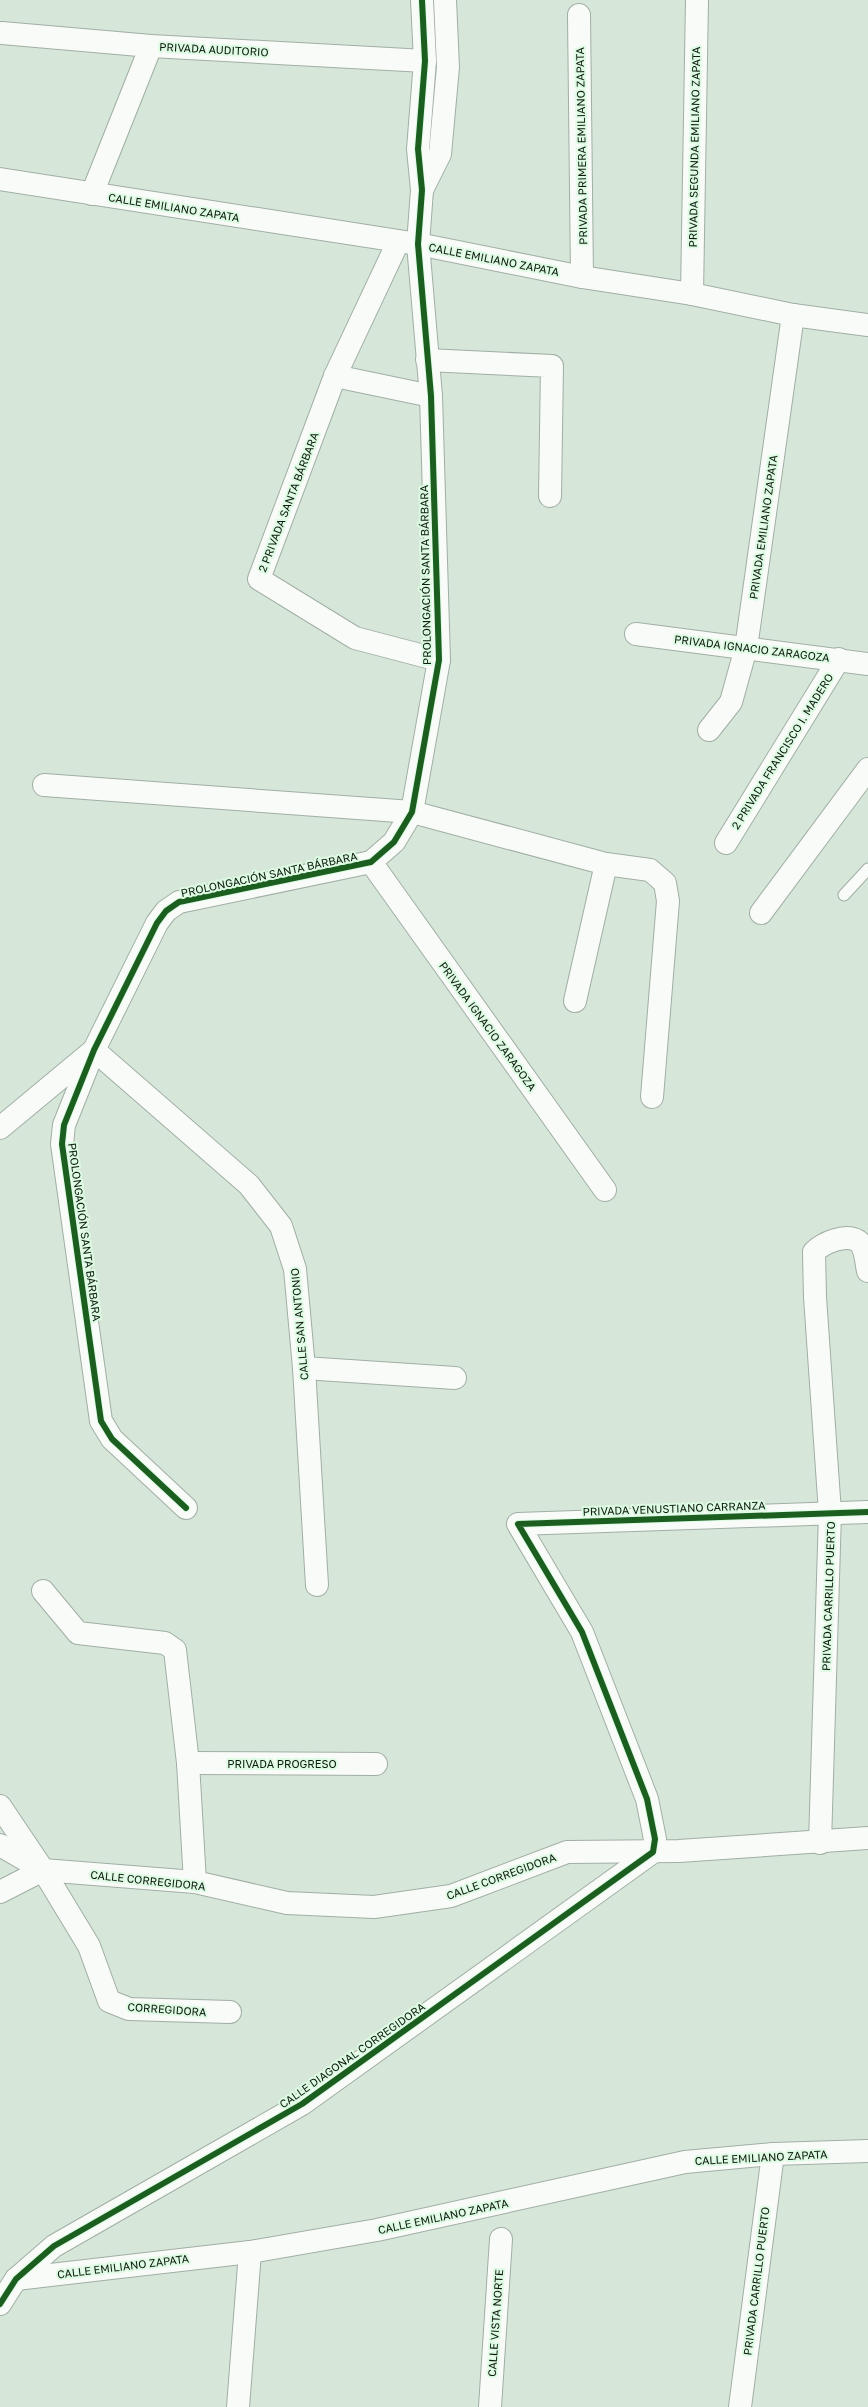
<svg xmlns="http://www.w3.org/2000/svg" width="868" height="2407" font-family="'Golos Text',sans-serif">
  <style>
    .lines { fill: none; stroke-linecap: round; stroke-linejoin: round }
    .lane-casing { stroke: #a1aea4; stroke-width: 13 }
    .street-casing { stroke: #a1aea4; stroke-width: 24 }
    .lane { stroke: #f9fbf9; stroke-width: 11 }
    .street { stroke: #f9fbf9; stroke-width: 22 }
    .cycleway-casing { stroke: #dcfbe2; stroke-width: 8 }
    .cycleway { stroke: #1b5e20; stroke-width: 6 }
    .labels { text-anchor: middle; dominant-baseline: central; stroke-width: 4; stroke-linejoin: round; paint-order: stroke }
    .street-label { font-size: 11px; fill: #0f1a11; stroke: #dcfbe2 }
  </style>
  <rect width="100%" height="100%" fill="#d6e7d9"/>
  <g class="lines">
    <defs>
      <polyline id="lane" points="844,895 868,869"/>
      <g id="street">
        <polyline points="579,15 582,277"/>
        <polyline points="2,33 151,46 425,61"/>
        <polyline points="0,179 418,244 582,277 692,294 793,315 868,325"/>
        <polyline points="422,190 440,154 448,67 445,0"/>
        <polyline points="92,194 151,46"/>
        <polyline points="398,242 335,376 259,579 355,638 439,660"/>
        <polyline points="692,294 697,0"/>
        <polyline points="427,360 552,366 550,496"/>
        <polyline points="335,376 431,396"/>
        <polyline points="636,634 868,664"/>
        <polyline points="709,730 731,702 746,648 793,315"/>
        <polyline points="44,785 412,812 606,864 650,870 665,883 668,901 652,1097"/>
        <polyline points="726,843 839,659"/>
        <polyline points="371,862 605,1190"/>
        <polyline points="761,913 868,769"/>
        <polyline points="575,1001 606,864"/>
        <polyline points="0,1128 94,1050 249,1185 281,1226 295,1269 304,1368 317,1585"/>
        <polyline points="304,1368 455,1378"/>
        <polyline points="186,1508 112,1439 101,1421 62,1144 64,1125 94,1050 157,923 166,911 179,902 371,862 394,842 412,812 439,660 431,396 418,244 422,190 418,149 425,61 422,0"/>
        <polyline points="43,1591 78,1633 165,1643 175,1650 188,1763 195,1882"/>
        <polyline points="188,1763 376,1764"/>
        <polyline points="0,1806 43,1870 89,1946 109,2001 129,2009 230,2012"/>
        <path d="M820,1843L830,1513L815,1297L814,1252C823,1243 845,1233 858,1241C866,1247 866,1263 868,1271"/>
        <polyline points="0,1845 43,1870 195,1882 287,1903 374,1907 451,1896 567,1852 679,1851 868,1838"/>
        <polyline points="0,1892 43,1870"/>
        <polyline points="16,2279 250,2252 377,2230 685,2162 773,2154 868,2151"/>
        <polyline points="0,2304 16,2279 54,2246 302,2104 653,1852 655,1839 647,1799 582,1632 518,1524 868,1512"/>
        <polyline points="238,2407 250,2252"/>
        <polyline points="490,2407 501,2239"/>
        <polyline points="740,2407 773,2154"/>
      </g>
    </defs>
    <use href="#lane" class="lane-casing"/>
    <use href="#street" class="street-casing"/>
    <use href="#lane" class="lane"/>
    <use href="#street" class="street"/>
    <defs>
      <g id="cycleway">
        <polyline points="186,1508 112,1439 101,1421 62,1144 64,1125 94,1050 157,923 166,911 179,902 371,862 394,842 412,812 439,660 431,396 418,244 422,190 418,149 425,61 422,0"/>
        <polyline points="0,2304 16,2279 54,2246 302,2104 653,1852 655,1839 647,1799 582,1632 518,1524 868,1512"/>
      </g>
    </defs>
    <use href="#cycleway" class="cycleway-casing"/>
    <use href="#cycleway" class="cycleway"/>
  </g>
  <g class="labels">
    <g class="street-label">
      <text transform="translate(214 49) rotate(3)">PRIVADA AUDITORIO</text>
      <text transform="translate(581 146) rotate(-91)">PRIVADA PRIMERA EMILIANO ZAPATA</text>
      <text transform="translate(694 147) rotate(-89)">PRIVADA SEGUNDA EMILIANO ZAPATA</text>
      <text transform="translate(174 207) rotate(9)">CALLE EMILIANO ZAPATA</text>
      <text transform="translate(494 259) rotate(11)">CALLE EMILIANO ZAPATA</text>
      <text transform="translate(288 502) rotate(-69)">2 PRIVADA SANTA BÁRBARA</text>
      <text transform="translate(763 527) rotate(-82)">PRIVADA EMILIANO ZAPATA</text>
      <text transform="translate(425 575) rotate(-91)">PROLONGACIÓN SANTA BÁRBARA</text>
      <text transform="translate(752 648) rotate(7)">PRIVADA IGNACIO ZARAGOZA</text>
      <text transform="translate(782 751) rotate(-58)">2 PRIVADA FRANCISCO I. MADERO</text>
      <text transform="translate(269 874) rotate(-12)">PROLONGACIÓN SANTA BÁRBARA</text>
      <text transform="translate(488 1026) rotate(54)">PRIVADA IGNACIO ZARAGOZA</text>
      <text transform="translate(85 1232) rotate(82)">PROLONGACIÓN SANTA BÁRBARA</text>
      <text transform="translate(299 1324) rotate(-95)">CALLE SAN ANTONIO</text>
      <text transform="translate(674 1508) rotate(-2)">PRIVADA VENUSTIANO CARRANZA</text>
      <text transform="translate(828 1596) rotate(-88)">PRIVADA CARRILLO PUERTO</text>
      <text x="282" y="1763">PRIVADA PROGRESO</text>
      <text transform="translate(501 1876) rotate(-20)">CALLE CORREGIDORA</text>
      <text transform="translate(148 1880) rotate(6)">CALLE CORREGIDORA</text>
      <text transform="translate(167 2009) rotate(4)">CORREGIDORA</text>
      <text transform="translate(352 2055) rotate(-35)">CALLE DIAGONAL CORREGIDORA</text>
      <text transform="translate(761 2157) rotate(-3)">CALLE EMILIANO ZAPATA</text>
      <text transform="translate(443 2216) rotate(-12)">CALLE EMILIANO ZAPATA</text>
      <text transform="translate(123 2266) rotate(-7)">CALLE EMILIANO ZAPATA</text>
      <text transform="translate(756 2281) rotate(-83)">PRIVADA CARRILLO PUERTO</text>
      <text transform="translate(495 2323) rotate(-86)">CALLE VISTA NORTE</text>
    </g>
  </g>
</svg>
